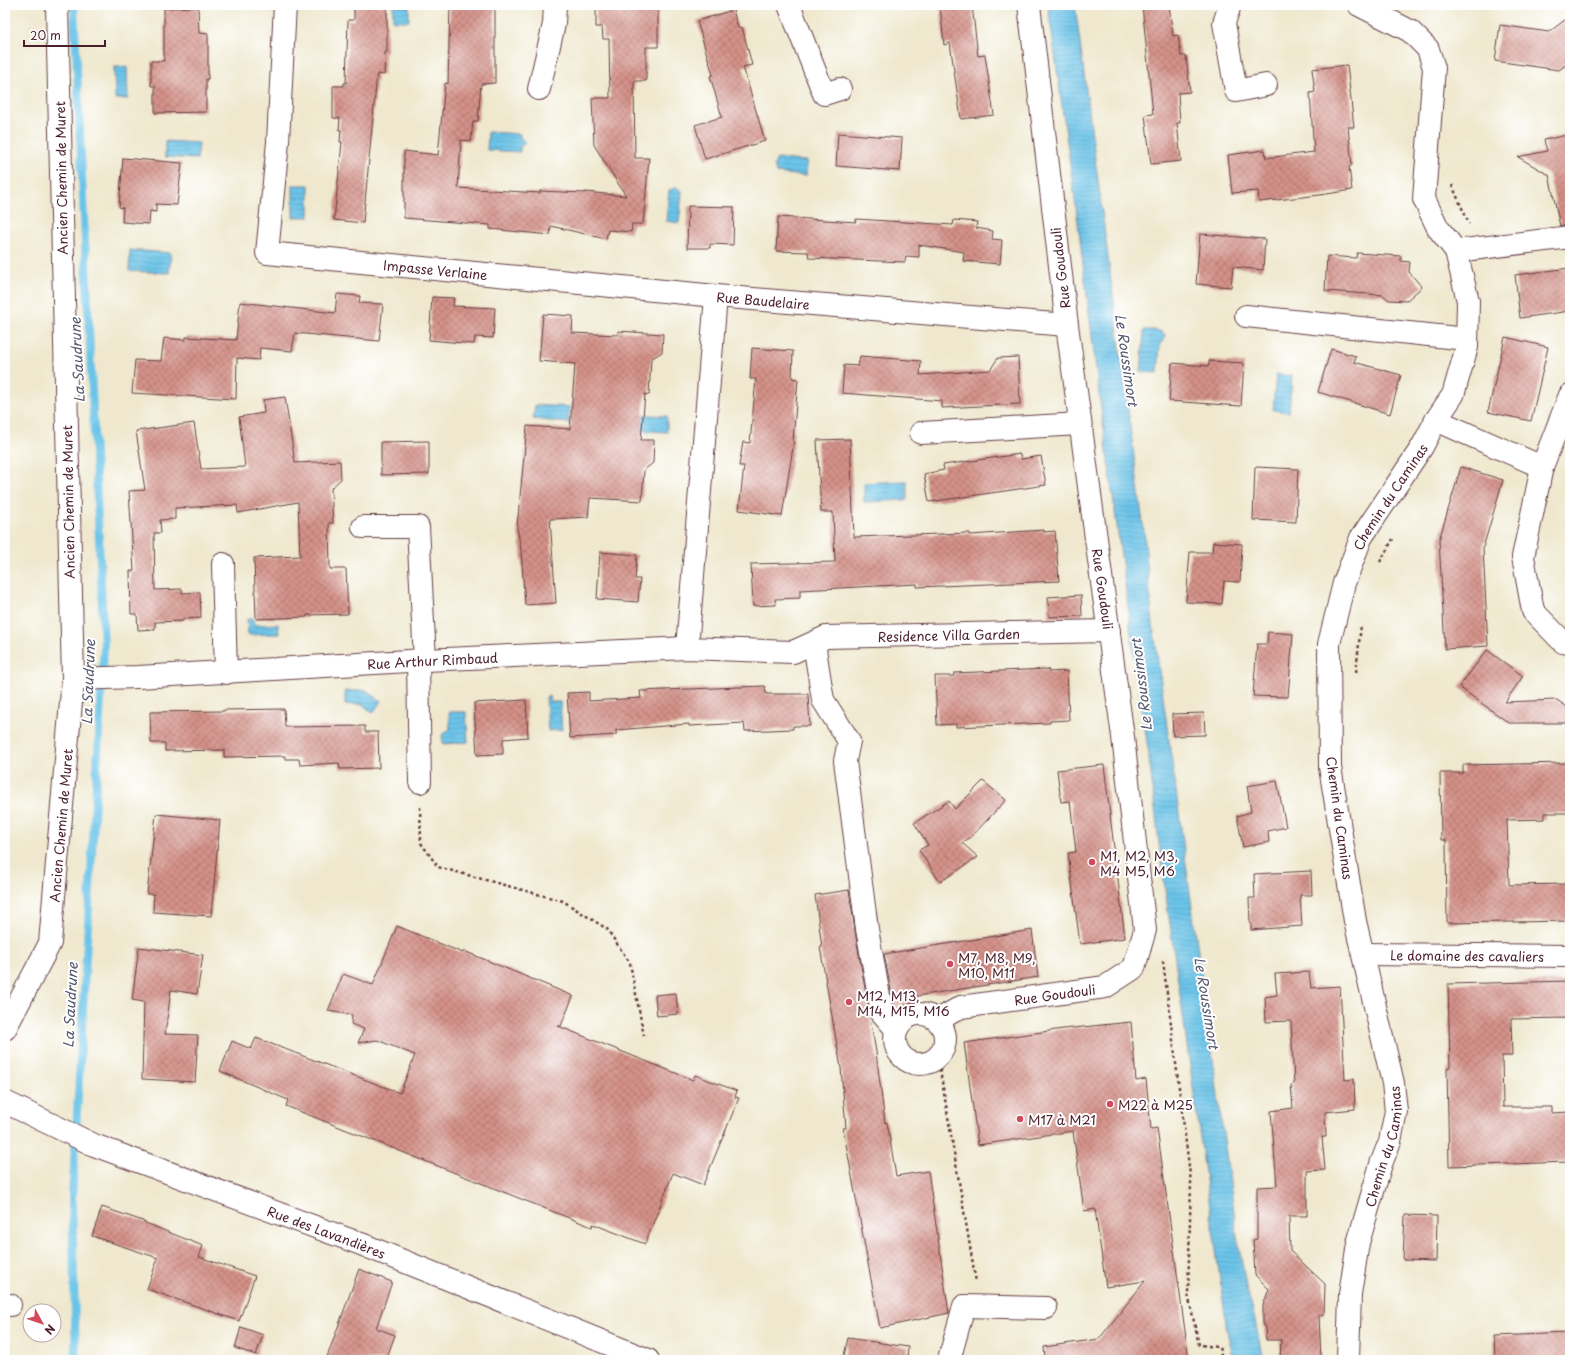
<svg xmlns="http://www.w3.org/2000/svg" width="1575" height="1365" font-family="'Playpen Sans',sans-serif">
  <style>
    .water { fill: url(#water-rules); stroke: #5a728a }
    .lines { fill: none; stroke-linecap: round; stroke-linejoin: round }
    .stream { stroke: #6bc4e9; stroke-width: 8 }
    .building { fill: url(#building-cross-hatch) }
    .minor-casing { stroke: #633d43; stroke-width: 24 }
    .path { stroke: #633d43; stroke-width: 2.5; stroke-dasharray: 3 3; stroke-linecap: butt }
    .minor { stroke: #fff; stroke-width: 22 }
    .poi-dot { fill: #d1495b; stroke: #fff; stroke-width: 1.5 }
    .labels { text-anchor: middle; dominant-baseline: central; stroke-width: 4; stroke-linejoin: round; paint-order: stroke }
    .street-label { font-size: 13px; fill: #4a1f2b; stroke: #fff }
    .poi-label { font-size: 13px; fill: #4a1f2b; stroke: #fff; text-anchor: start }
    .water-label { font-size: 14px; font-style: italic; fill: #56596e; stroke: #fff }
  </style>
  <defs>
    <pattern id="water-rules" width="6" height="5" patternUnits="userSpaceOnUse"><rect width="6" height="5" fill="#6bc4e9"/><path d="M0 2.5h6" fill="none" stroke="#5ea8c8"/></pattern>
    <pattern id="building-cross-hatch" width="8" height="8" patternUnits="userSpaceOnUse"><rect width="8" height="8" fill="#d49289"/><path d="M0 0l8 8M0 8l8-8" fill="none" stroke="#ae7770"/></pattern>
  </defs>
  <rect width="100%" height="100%" fill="#fff"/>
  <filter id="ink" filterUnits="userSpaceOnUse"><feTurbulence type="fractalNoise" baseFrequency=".025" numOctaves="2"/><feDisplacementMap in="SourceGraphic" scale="8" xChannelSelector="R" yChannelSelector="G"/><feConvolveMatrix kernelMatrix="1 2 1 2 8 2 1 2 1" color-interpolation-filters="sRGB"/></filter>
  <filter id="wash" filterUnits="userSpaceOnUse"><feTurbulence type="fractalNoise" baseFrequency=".012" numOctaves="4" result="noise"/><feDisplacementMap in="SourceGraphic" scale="16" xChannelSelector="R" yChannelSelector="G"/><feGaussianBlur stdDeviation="0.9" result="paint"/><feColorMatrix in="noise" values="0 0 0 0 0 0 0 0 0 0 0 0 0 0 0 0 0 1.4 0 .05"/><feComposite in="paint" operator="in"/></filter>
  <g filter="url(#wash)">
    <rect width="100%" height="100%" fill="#efe8ce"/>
    <g class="water">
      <rect x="393" y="5" width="16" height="16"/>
      <polygon points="1048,5 1075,5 1144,532 1152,617 1237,1234 1247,1292 1252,1306 1263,1360 1234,1360 1228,1336 1161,860 1148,749 1130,626 1129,614 1101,409 1076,207"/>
      <polygon points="114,67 127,67 128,99 115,99"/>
      <polygon points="488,132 520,134 520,137 524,141 524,144 520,147 520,152 487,150"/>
      <polygon points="165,141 199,143 197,159 165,157"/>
      <polygon points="777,159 807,161 806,176 776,173 774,165"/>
      <rect x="293" y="185" width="16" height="32"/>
      <polygon points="675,188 678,188 682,192 679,223 666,221 669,190"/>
      <polygon points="130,250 171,253 169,273 129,271"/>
      <path d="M1144,330C1151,330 1161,329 1165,335L1164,341L1160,343L1158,373L1141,372Z"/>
      <polygon points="1276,374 1292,376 1289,412 1273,410"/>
      <polygon points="535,405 570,407 568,423 533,419"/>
      <polygon points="635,414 667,416 667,432 634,430"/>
      <polygon points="907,481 907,500 864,502 864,483"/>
      <polygon points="247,619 253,619 254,625 278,624 279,634 248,635"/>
      <polygon points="366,690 381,701 373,713 362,704 345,705 345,691"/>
      <polygon points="549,696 550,702 560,702 562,730 548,731 546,697"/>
      <polygon points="449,712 466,712 468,742 443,744 442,735 450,729"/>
    </g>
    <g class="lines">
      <polyline class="stream" points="74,5 104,647 72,1199 76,1360"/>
    </g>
    <g id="blocks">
      <g class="building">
        <polygon points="354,5 387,5 387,52 385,52 384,75 377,74 363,223 334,220 342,142 340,142 341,130 339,130 340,118 333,118 333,86 344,86 344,83 346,83 348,20 354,20"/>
        <polygon points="450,5 495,5 495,83 481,84 478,121 473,121 471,141 461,140 458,188 540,193 540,191 585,193 585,192 626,196 594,145 592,98 610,98 609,39 603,39 602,27 596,27 596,5 658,5 658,47 646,47 646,81 634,81 635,158 649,158 643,224 632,224 631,232 608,230 606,239 551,226 550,235 490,229 490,225 404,218 404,151 438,155 445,83 448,84"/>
        <polygon points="940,5 972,5 978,56 985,55 994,115 961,119 950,43 944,45"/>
        <polygon points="1142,5 1169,5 1173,36 1178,35 1181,56 1186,56 1190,92 1178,93 1180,123 1177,123 1181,161 1151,164 1145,115 1153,114"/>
        <polygon points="198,7 199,33 208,34 208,79 206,79 206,112 155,113 155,86 151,86 151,61 164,61 164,8"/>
        <polygon points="733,10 738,28 742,27 752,65 743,67 765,141 705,159 695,125 722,117 710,76 713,75 697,21"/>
        <polygon points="1570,16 1570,62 1559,70 1495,61 1500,25 1549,32"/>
        <polygon points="1347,65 1354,127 1348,127 1352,165 1349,167 1352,190 1320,195 1259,202 1258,191 1232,193 1228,155 1265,150 1266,158 1314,152 1310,93 1315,92 1312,69"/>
        <polygon points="838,133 902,138 900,171 836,166"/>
        <polygon points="1567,135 1570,147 1570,225 1560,226 1549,175 1518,157 1547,151 1544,140"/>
        <polygon points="123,158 182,163 177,205 156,204 156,212 150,211 149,224 122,222 123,208 119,207"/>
        <polygon points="688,206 734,207 733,245 710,244 710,248 687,248"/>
        <polygon points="778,217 856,222 856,219 953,225 954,220 977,222 976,228 993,231 992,239 1002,240 1000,264 963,261 964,252 919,245 919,257 906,256 905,262 809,258 808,252 776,251"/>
        <polygon points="1200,234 1265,239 1263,270 1233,267 1231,287 1196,284"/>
        <polygon points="1357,253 1401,256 1401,261 1410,262 1409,272 1422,287 1406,301 1389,300 1383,295 1325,291 1327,256 1356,258"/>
        <polygon points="1570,268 1570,311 1520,318 1515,275"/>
        <polygon points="337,294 360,296 359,303 383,304 379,341 295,333 292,351 260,348 259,360 237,358 236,399 132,393 135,360 161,361 164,338 186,340 186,337 236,340 240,302 335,313"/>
        <polygon points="432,297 454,298 453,306 495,308 493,338 475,337 474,344 429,340"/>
        <polygon points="543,314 573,316 572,333 618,335 618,331 663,334 662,352 651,359 649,395 645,394 641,440 654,440 653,463 644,470 642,501 590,498 588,517 550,519 556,603 525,605 521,550 517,527 527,426 570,429 575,364 539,361"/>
        <polygon points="1505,337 1548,347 1531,421 1488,412"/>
        <polygon points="752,348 793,351 792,378 798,379 793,441 794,441 782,516 739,510 744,466 739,466 743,442 750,443 756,379 750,379"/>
        <polygon points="1331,349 1356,356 1354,362 1401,375 1390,414 1318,392"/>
        <polygon points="860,356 921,361 920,375 990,370 998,358 1018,357 1020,404 942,408 942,401 842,393 844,365 858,366"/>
        <polygon points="1209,361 1244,363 1241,406 1169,401 1172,363 1209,366"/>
        <polygon points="285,397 295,463 340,461 341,479 331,488 333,523 329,523 330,569 346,569 348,614 307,615 307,617 256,619 254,558 300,556 298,502 238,513 237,505 175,508 175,519 160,520 161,533 154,533 155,590 182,589 182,593 200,592 201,618 183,619 183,621 155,622 155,629 138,630 137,614 131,614 130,571 134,571 129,491 145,490 136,431 194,423 201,469 245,467 239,417 264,413 263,400"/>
        <polygon points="850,439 854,537 970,533 970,535 1044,530 1044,532 1055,531 1059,581 917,587 917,584 800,590 800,598 775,599 776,605 753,606 751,564 835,562 833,512 821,512 817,440"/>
        <polygon points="429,441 429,474 381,475 381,442"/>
        <polygon points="1020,454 1021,459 1041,456 1046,485 929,502 924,474 944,470 943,465"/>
        <polygon points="1255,467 1298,469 1296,522 1253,520"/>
        <polygon points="1461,467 1503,480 1483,548 1488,646 1445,649 1439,540"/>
        <polygon points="1213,542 1242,544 1240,582 1224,581 1222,604 1186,602 1190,552 1212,552"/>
        <polygon points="600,552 637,555 635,579 640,579 638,602 597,599"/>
        <polygon points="1081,595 1082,616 1049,617 1048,597"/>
        <polygon points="1268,632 1293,634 1288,697 1253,696 1257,644 1267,644"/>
        <polygon points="1487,650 1523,676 1505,702 1557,700 1570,709 1570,723 1509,723 1459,687"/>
        <polygon points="1048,669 1049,672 1067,671 1069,720 1050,721 1050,723 956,727 956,724 937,725 935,676 954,676 954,673"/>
        <polygon points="765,686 766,694 808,694 810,726 793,726 793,729 745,731 744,723 689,726 689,724 616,730 616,735 570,738 567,693 589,692 589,701 641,698 640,691"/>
        <polygon points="526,700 528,737 503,739 503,754 477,755 474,703"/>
        <polygon points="284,709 285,727 365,726 365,732 378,732 379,768 340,769 339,763 300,765 299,759 285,759 285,756 224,757 224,750 165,751 165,743 151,743 150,712 224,711 224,710"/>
        <polygon points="1204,713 1205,735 1173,736 1172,714"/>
        <polygon points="1569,763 1570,813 1545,813 1545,819 1507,820 1509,885 1570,884 1570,921 1447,923 1446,840 1441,840 1440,773 1463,773 1463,765"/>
        <polygon points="1104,765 1125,938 1080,944 1068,853 1076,852 1070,801 1061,802 1057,770"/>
        <polygon points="983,781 1006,800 972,836 962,843 978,857 940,882 919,850 928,845 914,823 949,801 955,809"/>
        <polygon points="1277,781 1286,827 1268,831 1269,842 1243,847 1237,816 1251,812 1247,786"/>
        <polygon points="156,814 220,820 211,916 153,912 154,894 147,894"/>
        <polygon points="1311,871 1312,895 1300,895 1302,926 1251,930 1251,923 1250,923 1249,898 1255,898 1254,874"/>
        <polygon points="849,890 855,931 876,1052 885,1123 887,1122 896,1176 928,1171 949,1313 880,1328 843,1128 846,1128 841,1068 820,947 822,947 815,895"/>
        <polygon points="397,926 463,953 464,951 573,996 561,1026 558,1026 693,1080 695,1075 737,1091 735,1097 739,1098 703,1185 673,1173 645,1244 593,1224 592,1227 286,1106 288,1100 220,1071 232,1041 251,1049 256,1038 400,1093 415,1055 377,1040 358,1043 364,1029 351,1024 352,1015 328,1011 343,974 373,985"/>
        <polygon points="1032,930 1038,977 917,996 919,1008 897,1011 894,1007 884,954"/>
        <polygon points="139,947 203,955 197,994 171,990 165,1034 198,1035 195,1082 142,1079 144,1002 132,1000"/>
        <polygon points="1309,972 1311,988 1340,986 1345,1080 1354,1079 1355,1109 1325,1112 1326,1137 1322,1137 1325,1170 1307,1171 1307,1216 1289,1216 1290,1251 1325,1284 1324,1314 1319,1315 1321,1360 1280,1360 1281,1340 1266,1340 1265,1327 1263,1326 1263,1306 1269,1289 1255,1275 1253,1240 1257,1239 1257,1187 1277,1186 1271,1111 1293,1108 1291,1085 1294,1084 1291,1021 1266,1022 1265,997 1277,995 1275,974"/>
        <polygon points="1570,981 1570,1018 1511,1019 1512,1056 1502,1056 1503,1107 1552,1107 1552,1113 1570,1112 1570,1162 1449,1166 1447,1068 1450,1067 1448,984"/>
        <polygon points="676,993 678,1014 657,1016 655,995"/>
        <polygon points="1131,1022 1136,1081 1146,1079 1151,1129 1157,1128 1189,1360 1045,1360 1044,1347 1099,1339 1145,1281 1106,1287 1095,1209 1084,1211 1073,1131 978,1145 964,1043 1063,1029"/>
        <polygon points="102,1207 143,1221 143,1222 203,1246 199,1257 255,1276 239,1321 147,1289 158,1258 92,1236"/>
        <polygon points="1405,1215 1437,1216 1436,1261 1403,1260"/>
        <polygon points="359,1269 392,1282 376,1328 395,1335 386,1360 326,1360"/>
        <polygon points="241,1327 263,1335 256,1355 235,1348"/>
        <polygon points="1570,1333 1570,1360 1495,1360 1494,1336"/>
        <polygon points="848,1338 908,1347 907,1360 843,1360"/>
      </g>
    </g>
  </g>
  <g filter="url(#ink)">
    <use href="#blocks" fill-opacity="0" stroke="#633d43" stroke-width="1"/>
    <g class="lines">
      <defs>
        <g id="minor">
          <path id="s1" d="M285,5L278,142L267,253L716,296L1067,325"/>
          <polyline points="789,5 824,94 840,89"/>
          <polyline points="1230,5 1224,23 1236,91 1266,85"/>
          <polyline points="539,89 554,24 555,5"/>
          <polyline points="1456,251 1570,237"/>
          <polyline points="1246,316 1467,339"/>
          <polyline points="1436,420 1542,467 1523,557 1533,611 1563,642 1570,642"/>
          <polyline points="921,433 1080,424"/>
          <polyline points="1542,467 1570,395"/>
          <polyline points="363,527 418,527 425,660"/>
          <polyline points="223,564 226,673"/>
          <polyline points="814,643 823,700 849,741 845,761 867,929 882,1013 896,1029"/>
          <polyline points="687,648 716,296"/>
          <polyline points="418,661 420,782"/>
          <path id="s2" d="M73,679L138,677L425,660L687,648L793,652L826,637L1109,631"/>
          <path id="s3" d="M1363,954L1570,956"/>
          <circle cx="920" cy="1039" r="25"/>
          <path id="s4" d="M938,1020L961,1007L1105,987L1134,968L1145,930L1123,737L1067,325L1029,5"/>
          <path id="s5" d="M5,1029L50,943L73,679L57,5"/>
          <path id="s6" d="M5,1102L94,1145L361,1244L648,1360"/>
          <polyline points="5,1305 10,1305"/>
          <polyline points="949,1360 964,1306 1046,1308"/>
          <path id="s7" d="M1348,1360L1350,1294L1358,1243L1381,1164L1390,1141L1396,1111L1393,1083L1355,921L1330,767L1329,644L1344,583L1361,538L1422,447L1436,420L1453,395L1467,347L1468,301L1456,251L1438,228L1424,199L1434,68L1428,49L1410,31L1359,5"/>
        </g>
      </defs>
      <use href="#minor" class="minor-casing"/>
      <g class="path">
        <polyline points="1452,185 1469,224"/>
        <polyline points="1380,562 1393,539"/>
        <polyline points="1356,672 1361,625"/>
        <polyline points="420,807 421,843 438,867 563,901 607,929 630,963 644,1036"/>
        <polyline points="1163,961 1191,1182 1188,1294 1199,1345 1219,1347 1222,1360"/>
        <polyline points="938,1058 976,1282"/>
      </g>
      <use href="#minor" class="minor"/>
    </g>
  </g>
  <g class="poi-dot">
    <circle cx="1092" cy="862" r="4"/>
    <circle cx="950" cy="964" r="4"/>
    <circle cx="849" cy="1002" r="4"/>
    <circle cx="1110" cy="1104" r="4"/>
    <circle cx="1020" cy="1119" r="4"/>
  </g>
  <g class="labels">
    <g class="street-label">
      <text transform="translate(61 178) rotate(-91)">Ancien Chemin de Muret</text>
      <text transform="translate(1060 268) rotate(-97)">Rue Goudouli</text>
      <text stroke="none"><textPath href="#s1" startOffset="418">Impasse Verlaine</textPath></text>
      <text stroke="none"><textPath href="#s1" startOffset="747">Rue Baudelaire</textPath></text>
      <text stroke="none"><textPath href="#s7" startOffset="890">Chemin du Caminas</textPath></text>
      <text transform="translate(68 502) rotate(-91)">Ancien Chemin de Muret</text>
      <text transform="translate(1103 589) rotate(82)">Rue Goudouli</text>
      <text stroke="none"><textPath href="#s2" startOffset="880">Residence Villa Garden</textPath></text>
      <text stroke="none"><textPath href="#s2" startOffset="360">Rue Arthur Rimbaud</textPath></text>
      <text transform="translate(1340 818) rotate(82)">Chemin du Caminas</text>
      <text stroke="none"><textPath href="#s5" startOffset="215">Ancien Chemin de Muret</textPath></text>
      <text stroke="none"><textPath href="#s3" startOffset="104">Le domaine des cavaliers</textPath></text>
      <text stroke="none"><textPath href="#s4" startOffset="121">Rue Goudouli</textPath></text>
      <text stroke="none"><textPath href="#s7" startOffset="218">Chemin du Caminas</textPath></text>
      <text stroke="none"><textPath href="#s6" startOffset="347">Rue des Lavandières</textPath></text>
    </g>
    <g class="poi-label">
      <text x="1100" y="855">M1, M2, M3,<tspan x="1100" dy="15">M4 M5, M6</tspan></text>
      <text x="958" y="957">M7, M8, M9,<tspan x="958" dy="15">M10, M11</tspan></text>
      <text x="857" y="995">M12, M13,<tspan x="857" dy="15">M14, M15, M16</tspan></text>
      <text x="1118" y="1104">M22 à M25</text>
      <text x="1028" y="1119">M17 à M21</text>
    </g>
    <g class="water-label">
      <text transform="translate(77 360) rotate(-93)">La Saudrune</text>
      <text transform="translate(1127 360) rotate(82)">Le Roussimort</text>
      <text transform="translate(88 682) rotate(-88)">La Saudrune</text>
      <text transform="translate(1141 685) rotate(-97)">Le Roussimort</text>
      <text transform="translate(1207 1003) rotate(81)">Le Roussimort</text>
      <text transform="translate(70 1005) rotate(-87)">La Saudrune</text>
    </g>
  </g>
  <rect width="1575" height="1365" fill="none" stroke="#fff" stroke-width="20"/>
  <g transform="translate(42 1323) rotate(130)"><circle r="19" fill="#ffffff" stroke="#b7a5aa"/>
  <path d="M0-3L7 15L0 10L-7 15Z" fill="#d1495b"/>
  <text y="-6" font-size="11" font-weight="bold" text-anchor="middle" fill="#4a1f2b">N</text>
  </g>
  <path d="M24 40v6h81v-6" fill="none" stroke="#4a1f2b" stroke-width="2"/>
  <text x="30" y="40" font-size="12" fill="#4a1f2b" stroke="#ffffff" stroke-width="3" paint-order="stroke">20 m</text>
</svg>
